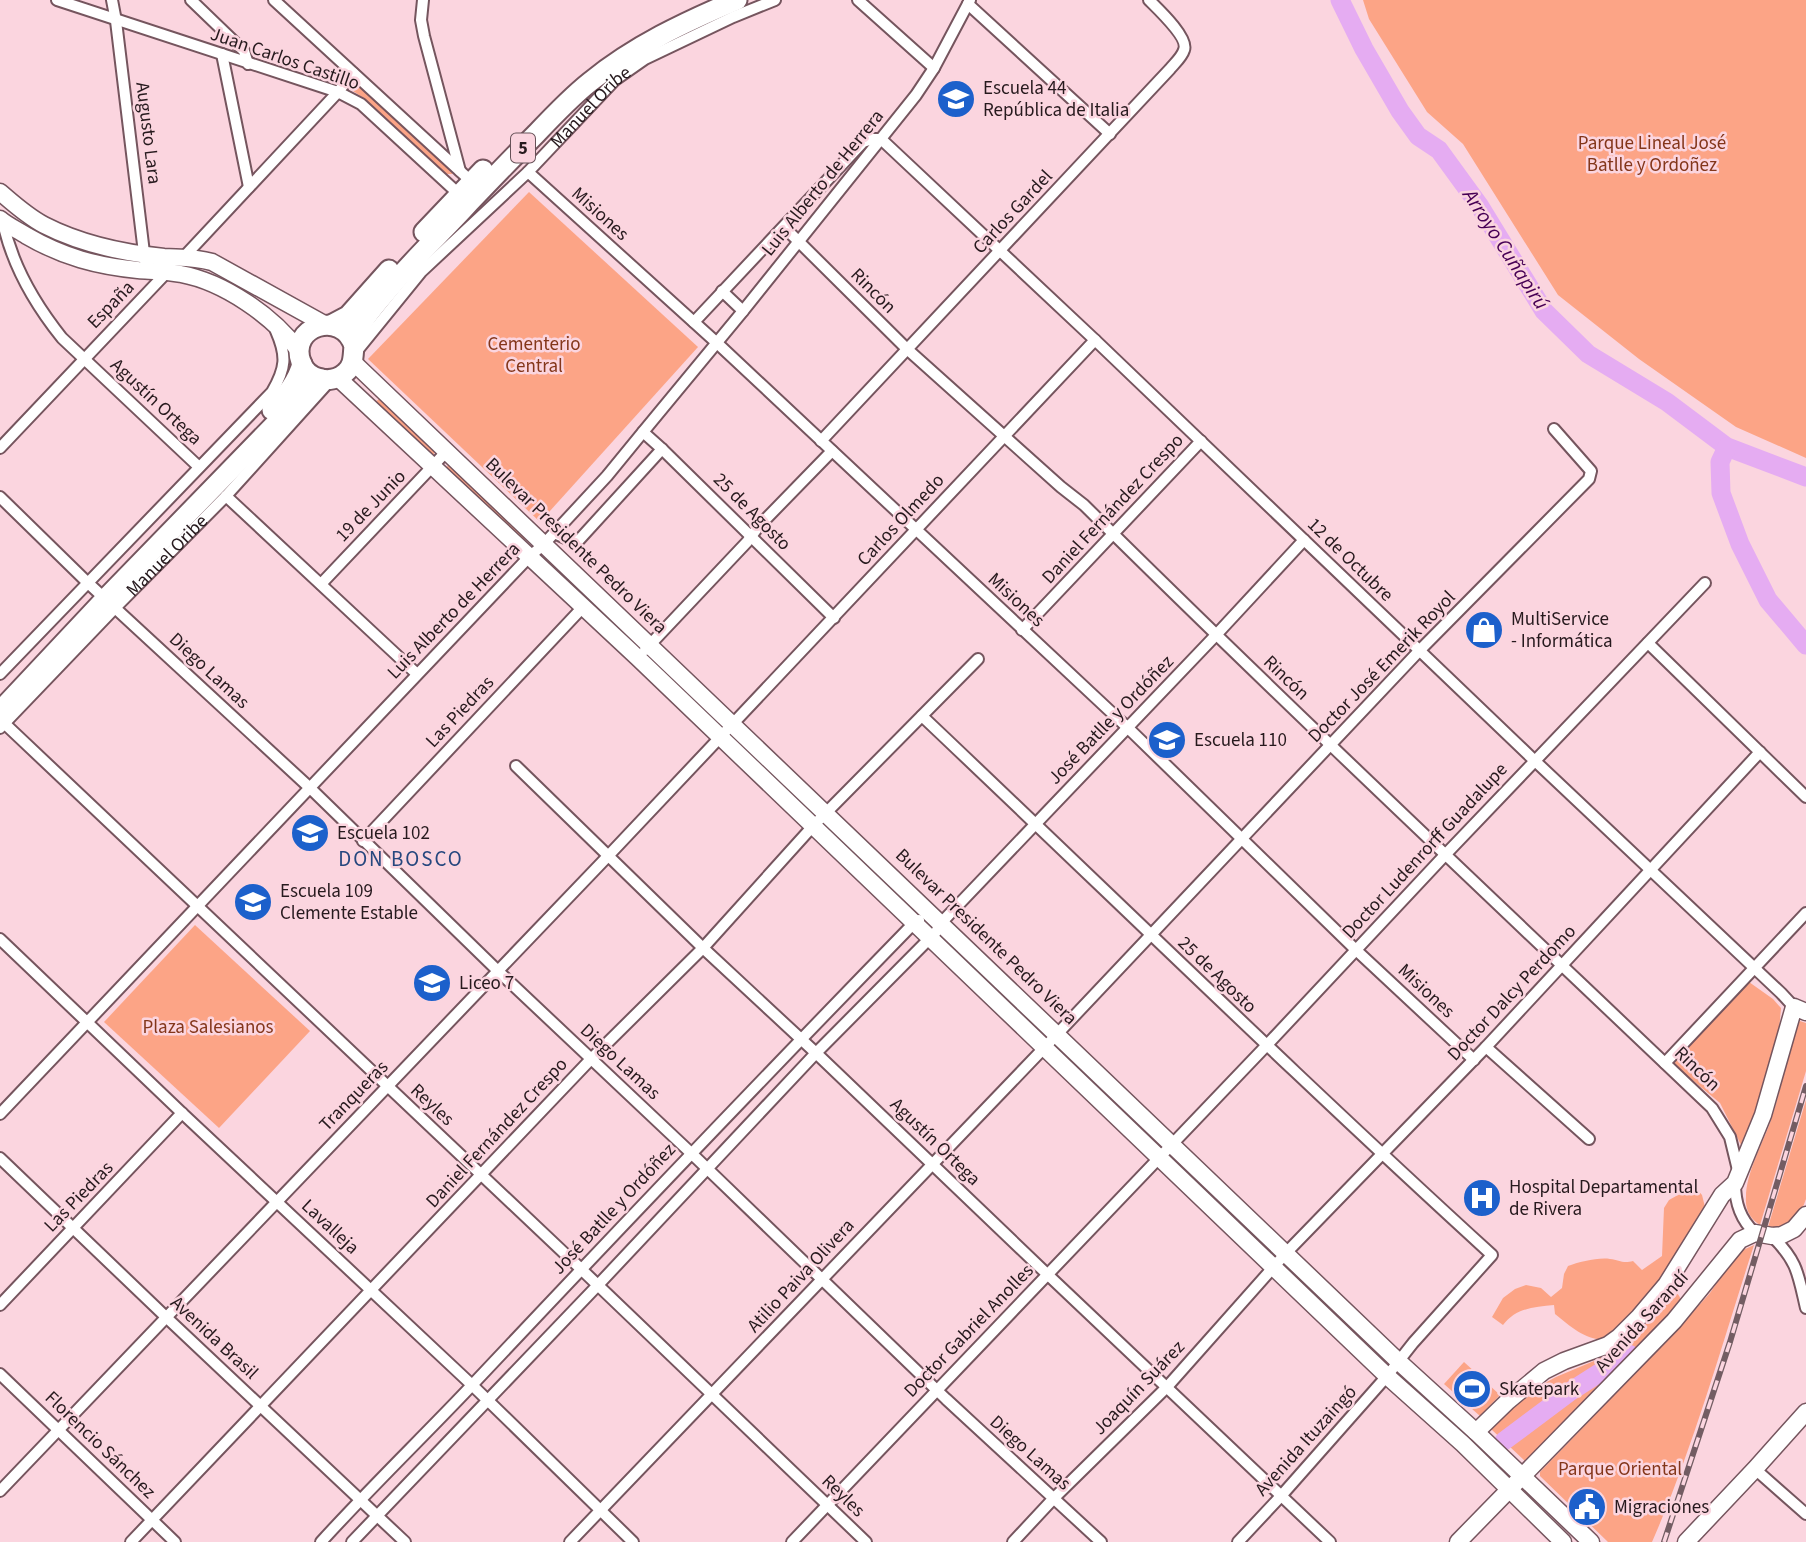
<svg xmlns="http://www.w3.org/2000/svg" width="1806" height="1542" font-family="'Source Sans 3',sans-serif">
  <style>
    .green { fill: #fca486 }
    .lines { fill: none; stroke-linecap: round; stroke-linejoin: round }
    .river { stroke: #e5acf2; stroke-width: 19 }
    .street-casing { stroke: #75555e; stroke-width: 14 }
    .secondary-casing { stroke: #75555e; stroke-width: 19 }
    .highway-casing { stroke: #75555e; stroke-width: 23 }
    .street { stroke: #fff; stroke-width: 10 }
    .secondary { stroke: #fff; stroke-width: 16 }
    .highway { stroke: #fff; stroke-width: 19 }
    .rail-casing { stroke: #735d63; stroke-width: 6 }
    .rail { stroke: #fbd5df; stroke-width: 3.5; stroke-dasharray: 10; stroke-linecap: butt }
    .labels { text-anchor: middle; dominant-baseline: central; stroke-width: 5; stroke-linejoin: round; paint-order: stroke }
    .shield { fill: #fbd5df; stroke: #675258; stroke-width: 2 }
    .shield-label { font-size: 18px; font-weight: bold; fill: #271a1e }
    .street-label { font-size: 19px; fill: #271a1e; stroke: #fbd5df }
    .poi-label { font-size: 19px; fill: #271a1e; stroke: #fbd5df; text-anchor: start }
    .park-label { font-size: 19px; fill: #84361a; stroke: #fbd5df }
    .water-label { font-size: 21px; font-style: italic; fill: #470055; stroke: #fbd5df }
    .neighbourhood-label { font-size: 21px; letter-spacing: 2px; fill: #26477e; stroke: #fbd5df }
  </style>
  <rect width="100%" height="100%" fill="#fbd5df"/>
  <g class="green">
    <polygon points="1363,0 1806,0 1806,458 1736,427 1639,359 1558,295 1463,144 1427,112 1369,19"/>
    <polygon points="355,82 358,83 452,170 452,174 446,174 365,99 353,91 351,88"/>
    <polygon points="529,192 698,347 540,522 368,359"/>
    <polygon points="380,396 435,448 434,454 428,455 374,402 378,400"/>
    <polygon points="448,465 452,465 527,536 524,542 445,471"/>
    <polygon points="548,561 551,561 637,640 634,646 545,564"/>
    <polygon points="830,827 916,910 912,914 825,831 827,828"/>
    <polygon points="195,925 310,1031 219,1128 104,1022"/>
    <polygon points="945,938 1041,1029 1037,1033 941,941"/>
    <polygon points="1749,982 1773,999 1781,1008 1779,1031 1744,1151 1720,1103 1673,1064 1689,1045"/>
    <path d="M1800,1021L1806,1023V1071L1760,1225C1750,1219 1745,1209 1746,1197C1746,1173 1763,1143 1771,1120C1781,1089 1788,1056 1797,1025Z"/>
    <polygon points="1057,1048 1060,1048 1156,1138 1155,1141 1152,1142 1056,1051"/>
    <path d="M1806,1100V1199C1800,1217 1789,1229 1768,1227Z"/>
    <polygon points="1175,1158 1271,1250 1270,1252 1267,1253 1172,1161"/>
    <path d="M1694,1186L1702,1195L1706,1211L1664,1277L1626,1320L1604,1340C1584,1339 1570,1326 1555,1314L1554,1305C1534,1307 1516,1308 1503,1325L1492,1317L1503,1298L1515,1289L1526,1285L1541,1288L1551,1297L1562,1288L1564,1274L1568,1266C1579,1262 1599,1257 1610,1259C1619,1260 1623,1264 1633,1261L1642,1270L1662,1256L1664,1208L1669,1200Z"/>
    <path d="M1754,1245C1722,1344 1694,1446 1652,1542H1608L1540,1476V1472L1676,1331L1710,1293L1726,1269L1743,1250Z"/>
    <polygon points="1290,1268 1385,1359 1348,1327 1331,1316 1287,1272"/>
    <path d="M1670,1291C1678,1291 1681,1297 1681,1304L1526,1462L1491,1429L1513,1404L1532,1390L1556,1377L1620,1350L1639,1330L1655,1307Z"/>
    <polygon points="1464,1362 1500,1395 1480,1416 1444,1384"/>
  </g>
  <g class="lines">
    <g class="river">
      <polyline points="1340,0 1364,49 1400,111 1418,136 1439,150 1479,205 1544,311 1588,354 1667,402 1727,447 1806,477"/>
      <polyline points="1727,447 1720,462 1721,493 1740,544 1768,600 1806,645"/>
      <polyline points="1504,1441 1571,1391 1629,1354"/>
    </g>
    <defs>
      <g id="street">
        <polyline points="57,0 338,92 361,104 462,197"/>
        <polyline points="112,0 116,21 145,261"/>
        <polyline points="191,0 244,51 248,64"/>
        <polyline points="274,0 473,183"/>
        <polyline points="423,0 421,20 424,36 460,171"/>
        <polyline points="858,0 934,68"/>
        <polyline points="968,4 1110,134"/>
        <polyline points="222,54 249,187"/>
        <polyline points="528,172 717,343 1127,727 1356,950 1474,1060"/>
        <path d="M3,222C12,265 34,303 62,338L199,467"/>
        <path d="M784,227L907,349L1061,487L1084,505C1290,709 1502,908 1712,1108L1730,1137L1738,1170"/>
        <polyline points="181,260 338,92 353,73"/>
        <polyline points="722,291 743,311"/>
        <polyline points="694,322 863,142 872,139 881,139 1095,340 1535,761 1781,993 1794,1007"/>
        <path id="s1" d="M356,352L421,272L528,172L615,80L645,59L733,17L775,0"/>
        <polyline points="643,432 662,449 834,618"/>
        <path d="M821,441L1170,69C1174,64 1182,57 1184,50C1189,38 1158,9 1149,0"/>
        <polyline points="0,448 169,270"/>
        <polyline points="226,496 417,674"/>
        <polyline points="0,497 88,583 309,787 497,970 691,1153 946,1399 1101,1542"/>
        <polyline points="554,533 570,540 579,540 662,449"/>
        <polyline points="321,584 446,452"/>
        <polyline points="1022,630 1201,441"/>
        <polyline points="1648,643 1806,797"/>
        <polyline points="645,650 747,542 758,527 832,451"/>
        <path d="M0,674L272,392C286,368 287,356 276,331"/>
        <path d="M922,716C1112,896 1299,1079 1492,1255L1413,1343L1387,1376L1281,1496L1238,1542"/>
        <polyline points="4,723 581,1269 866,1542"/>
        <path id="s2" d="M0,728L115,608L226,496L328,383"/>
        <polyline points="516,766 703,948 816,1053 1047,1274 1330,1542"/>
        <polyline points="363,841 583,607"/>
        <polyline points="0,939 182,1113 472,1385 633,1542"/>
        <polyline points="1486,1047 1589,1139"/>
        <polyline points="1665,1063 1806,913"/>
        <polyline points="0,1114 529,557 543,545 607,476 643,432 743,311 916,95 934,68 970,0"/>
        <polyline points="0,1158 167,1318 405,1542"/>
        <path d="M1735,1183C1735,1203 1740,1219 1755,1233"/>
        <path d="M1772,1236C1798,1262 1798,1274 1806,1308"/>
        <polyline points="0,1305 182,1113"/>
        <polyline points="0,1374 175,1542"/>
        <polyline points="1755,1469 1806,1514"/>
        <polyline points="0,1491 609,855 1095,340"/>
        <polyline points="131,1542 591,1059 703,948 813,826 978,659"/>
        <path d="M321,1542C371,1487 424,1436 475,1382C620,1228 766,1075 914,923L919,920"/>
        <polyline points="352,1542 598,1285 816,1053 936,932 941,923 1216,635 1304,540"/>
        <polyline points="570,1542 1044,1048 1420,650 1589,479 1591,471 1554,429"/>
        <polyline points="792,1542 1266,1046 1445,855 1705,583"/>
        <polyline points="1013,1542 1054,1498 1167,1387 1286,1253 1486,1047 1760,752"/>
      </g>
      <g id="secondary">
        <path d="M0,192C14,204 27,216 44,225C79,243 124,253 164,257C181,258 194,257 212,262L326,325"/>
        <path d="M0,219C8,226 18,230 27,236C63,257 97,266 138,270C152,271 167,271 181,274C224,282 273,316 299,351"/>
        <polyline points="353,362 1398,1361 1476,1432 1591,1542"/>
        <polyline points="338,378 638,658 1387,1376 1463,1444 1563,1542"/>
        <polyline points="1476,1432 1508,1401 1544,1371 1564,1361 1608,1345 1619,1337 1639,1317 1666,1285 1722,1195 1735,1183 1763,1115 1794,1007 1806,1012"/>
        <polyline points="1458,1542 1674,1321 1740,1240 1755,1233 1772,1236 1782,1235 1794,1229 1806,1215"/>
        <polyline points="1686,1542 1755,1469 1806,1412"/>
      </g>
      <g id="highway">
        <polyline points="424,232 483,170"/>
        <polyline points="331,325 348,316 389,270"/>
        <path d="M354,346C342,309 288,326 301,362C307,380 331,385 345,373C356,364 352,352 355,339C361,319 380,300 394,283C417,255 445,230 470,202C492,179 514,156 536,134C553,116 571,97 590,82C634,46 685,22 737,0"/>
        <path d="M272,410C285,397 297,382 302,364"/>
        <polyline points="0,711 105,599 312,386 322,379"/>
      </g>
    </defs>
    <use href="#street" class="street-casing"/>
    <use href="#secondary" class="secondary-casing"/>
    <use href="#highway" class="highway-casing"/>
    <use href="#street" class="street"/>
    <use href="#secondary" class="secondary"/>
    <use href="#highway" class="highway"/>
    <defs>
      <polyline id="rail" points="1664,1542 1730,1342 1806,1086"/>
    </defs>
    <use href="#rail" class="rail-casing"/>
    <use href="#rail" class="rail"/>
  </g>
  <defs>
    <symbol id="school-disc" viewBox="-11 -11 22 22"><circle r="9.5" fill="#1c60cb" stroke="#fbd5df"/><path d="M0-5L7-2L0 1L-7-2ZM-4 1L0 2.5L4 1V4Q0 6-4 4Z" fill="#fff"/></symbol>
    <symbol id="shop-disc" viewBox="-11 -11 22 22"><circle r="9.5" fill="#1c60cb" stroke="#fbd5df"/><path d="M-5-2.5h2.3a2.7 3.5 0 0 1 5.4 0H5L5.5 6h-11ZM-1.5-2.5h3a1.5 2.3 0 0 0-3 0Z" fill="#fff"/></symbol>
    <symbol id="hospital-disc" viewBox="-11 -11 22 22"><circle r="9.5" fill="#1c60cb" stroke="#fbd5df"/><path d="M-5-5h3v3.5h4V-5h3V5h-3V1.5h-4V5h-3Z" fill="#fff"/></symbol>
    <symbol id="stadium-disc" viewBox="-11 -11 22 22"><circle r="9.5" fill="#1c60cb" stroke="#fbd5df"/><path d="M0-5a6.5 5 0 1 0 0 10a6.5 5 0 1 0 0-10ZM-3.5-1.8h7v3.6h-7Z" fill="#fff"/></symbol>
    <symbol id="civic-disc" viewBox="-11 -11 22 22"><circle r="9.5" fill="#1c60cb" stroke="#fbd5df"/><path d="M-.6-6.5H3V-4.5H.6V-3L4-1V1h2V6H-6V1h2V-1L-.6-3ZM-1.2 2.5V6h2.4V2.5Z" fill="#fff"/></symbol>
  </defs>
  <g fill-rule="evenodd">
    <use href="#school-disc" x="934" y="77" width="44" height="44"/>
    <use href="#shop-disc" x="1462" y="608" width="44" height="44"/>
    <use href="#school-disc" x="1145" y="718" width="44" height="44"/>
    <use href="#school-disc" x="288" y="811" width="44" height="44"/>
    <use href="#school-disc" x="231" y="880" width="44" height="44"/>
    <use href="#school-disc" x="410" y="961" width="44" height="44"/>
    <use href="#hospital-disc" x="1460" y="1176" width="44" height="44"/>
    <use href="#stadium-disc" x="1450" y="1367" width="44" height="44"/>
    <use href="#civic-disc" x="1565" y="1485" width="44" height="44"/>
  </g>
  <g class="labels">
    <rect class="shield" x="511" y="133.5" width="24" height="29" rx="5"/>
    <g class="shield-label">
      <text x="523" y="148">5</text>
    </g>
    <g class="street-label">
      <text transform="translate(285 59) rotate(19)">Juan Carlos Castillo</text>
      <text stroke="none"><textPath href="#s1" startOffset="340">Manuel Oribe</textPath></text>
      <text transform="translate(148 133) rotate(83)">Augusto Lara</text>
      <text transform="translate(823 183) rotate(-51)">Luis Alberto de Herrera</text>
      <text transform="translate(1013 212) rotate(-47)">Carlos Gardel</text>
      <text transform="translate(600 214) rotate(42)">Misiones</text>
      <text transform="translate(873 291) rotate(45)">Rincón</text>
      <text transform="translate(111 305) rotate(-46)">España</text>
      <text transform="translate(156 402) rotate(43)">Agustín Ortega</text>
      <text transform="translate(371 506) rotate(-46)">19 de Junio</text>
      <text transform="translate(1113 509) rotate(-47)">Daniel Fernández Crespo</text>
      <text transform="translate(752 512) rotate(45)">25 de Agosto</text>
      <text transform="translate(901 520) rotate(-47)">Carlos Olmedo</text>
      <text transform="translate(576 546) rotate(44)">Bulevar Presidente Pedro Viera</text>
      <text stroke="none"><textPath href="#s2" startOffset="240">Manuel Oribe</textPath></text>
      <text transform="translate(1350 560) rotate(44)">12 de Octubre</text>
      <text transform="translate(1016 600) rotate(43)">Misiones</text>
      <text transform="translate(454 611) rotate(-46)">Luis Alberto de Herrera</text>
      <text transform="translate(1382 667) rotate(-46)">Doctor José Emerik Royol</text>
      <text transform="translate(209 671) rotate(43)">Diego Lamas</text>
      <text transform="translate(1286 678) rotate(44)">Rincón</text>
      <text transform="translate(460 712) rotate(-47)">Las Piedras</text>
      <text transform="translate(1111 720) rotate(-46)">José Batlle y Ordóñez</text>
      <text transform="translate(1425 851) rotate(-47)">Doctor Ludenrorff Guadalupe</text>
      <text transform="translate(986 937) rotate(44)">Bulevar Presidente Pedro Viera</text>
      <text transform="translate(1217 975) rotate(44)">25 de Agosto</text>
      <text transform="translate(1426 991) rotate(43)">Misiones</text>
      <text transform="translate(1512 993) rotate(-47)">Doctor Dalcy Perdomo</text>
      <text transform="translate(620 1062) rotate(43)">Diego Lamas</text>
      <text transform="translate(1697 1069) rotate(44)">Rincón</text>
      <text transform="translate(354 1096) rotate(-46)">Tranqueras</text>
      <text transform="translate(432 1105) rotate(43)">Reyles</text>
      <text transform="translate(497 1133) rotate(-47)">Daniel Fernández Crespo</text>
      <text transform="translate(935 1142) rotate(44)">Agustín Ortega</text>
      <text transform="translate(79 1197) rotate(-46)">Las Piedras</text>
      <text transform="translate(614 1209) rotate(-47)">José Batlle y Ordóñez</text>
      <text transform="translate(330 1227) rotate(43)">Lavalleja</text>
      <text transform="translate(801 1276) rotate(-47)">Atilio Paiva Olivera</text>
      <text transform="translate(1642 1322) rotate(-48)">Avenida Sarandí</text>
      <text transform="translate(969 1331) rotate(-46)">Doctor Gabriel Anolles</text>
      <text transform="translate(214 1338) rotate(43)">Avenida Brasil</text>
      <text transform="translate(1139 1388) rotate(-46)">Joaquín Suárez</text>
      <text transform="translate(1306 1441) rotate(-48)">Avenida Ituzaingó</text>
      <text transform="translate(100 1445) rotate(44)">Florencio Sánchez</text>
      <text transform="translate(1030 1453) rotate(42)">Diego Lamas</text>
      <text transform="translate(843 1496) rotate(44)">Reyles</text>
    </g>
    <g class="poi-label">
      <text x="983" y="88">Escuela 44<tspan x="983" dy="22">República de Italia</tspan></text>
      <text x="1511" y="619">MultiService<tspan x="1511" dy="22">- Informática</tspan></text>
      <text x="1194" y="740">Escuela 110</text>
      <text x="337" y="833">Escuela 102</text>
      <text x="280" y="891">Escuela 109<tspan x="280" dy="22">Clemente Estable</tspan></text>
      <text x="459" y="983">Liceo 7</text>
      <text x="1509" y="1187">Hospital Departamental<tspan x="1509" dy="22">de Rivera</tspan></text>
      <text x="1499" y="1389">Skatepark</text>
      <text x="1614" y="1507">Migraciones</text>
    </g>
    <g class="park-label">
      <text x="1652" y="143">Parque Lineal José<tspan x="1652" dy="22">Batlle y Ordoñez</tspan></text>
      <text x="534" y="344">Cementerio<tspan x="534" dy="22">Central</tspan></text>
      <text x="208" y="1027">Plaza Salesianos</text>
      <text x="1620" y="1469">Parque Oriental</text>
    </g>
    <g class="water-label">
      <text transform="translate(1506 249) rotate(57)">Arroyo Cuñapirú</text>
    </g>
    <g class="neighbourhood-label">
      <text x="401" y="859">DON BOSCO</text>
    </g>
  </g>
</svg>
